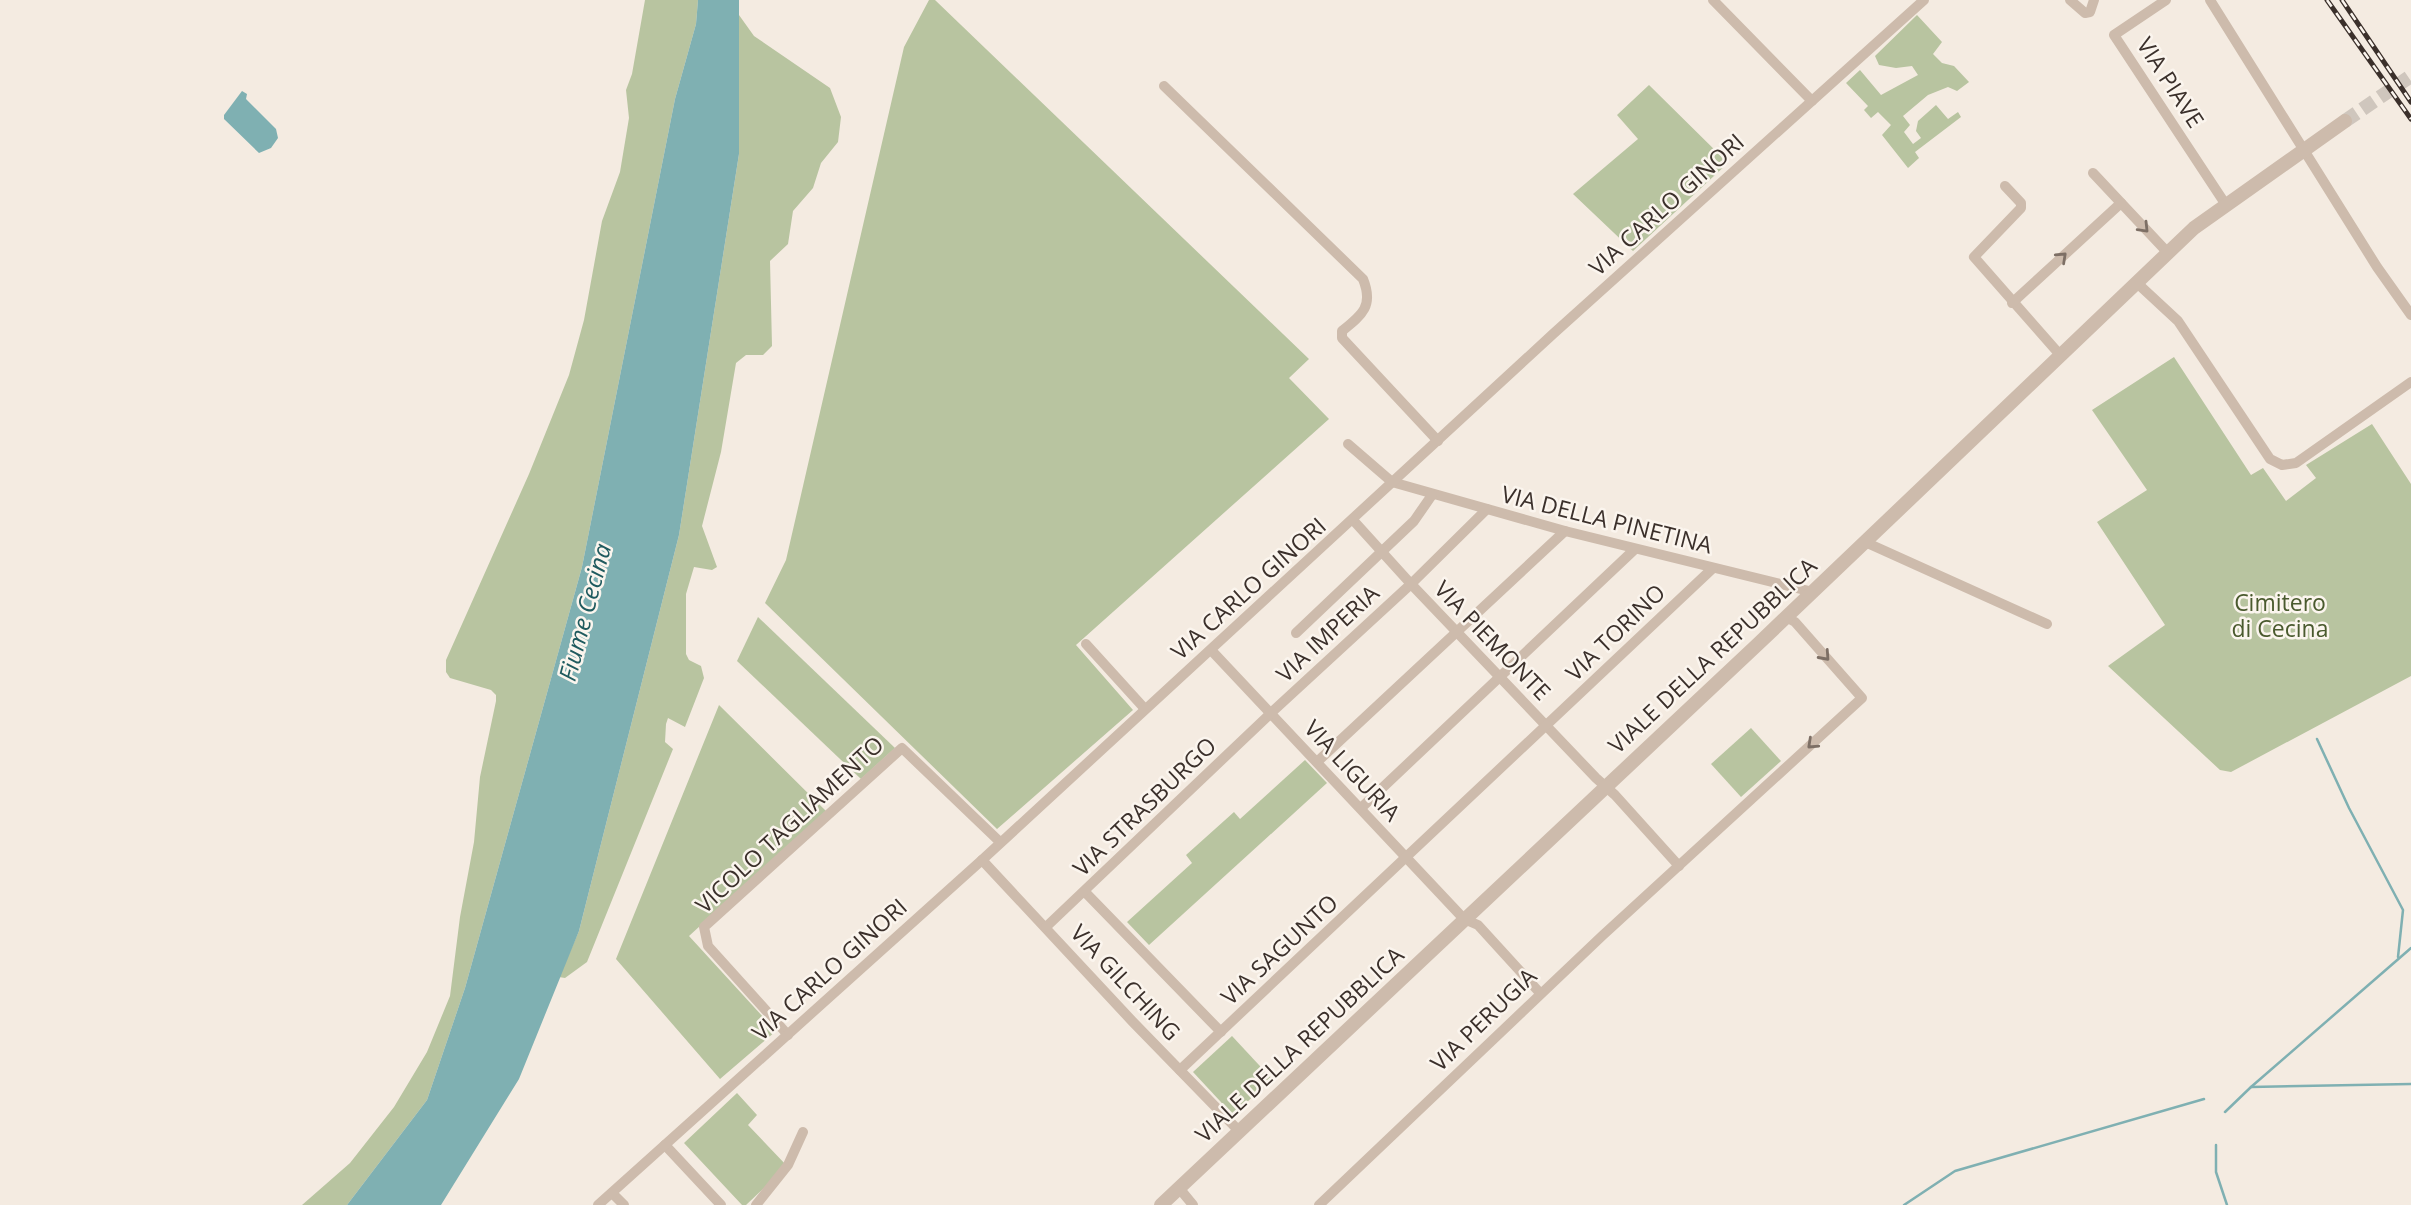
<svg xmlns="http://www.w3.org/2000/svg" width="2411" height="1205" font-family="'Open Sans',sans-serif">
  <style>
    .green { fill: #b8c4a0 }
    .water { fill: #7fb0b2 }
    .lines { fill: none; stroke-linecap: round; stroke-linejoin: round }
    .stream { stroke: #7fb0b2; stroke-width: 2.5 }
    .tertiary-tunnel { stroke: #cfc6bd; stroke-width: 14; stroke-dasharray: 14 7; stroke-linecap: butt }
    .minor { stroke: #cdbbac; stroke-width: 10 }
    .tertiary { stroke: #cdbbac; stroke-width: 14 }
    .rail-casing { stroke: #3b302b; stroke-width: 5 }
    .rail { stroke: #fbf5ee; stroke-width: 2.5; stroke-dasharray: 8; stroke-linecap: butt }
    .oneway { stroke: #7d6f65 }
    .labels { text-anchor: middle; dominant-baseline: central; stroke-width: 5; stroke-linejoin: round; paint-order: stroke }
    .street-label { font-size: 23px; fill: #3b302b; stroke: #fbf5ee }
    .park-label { font-size: 23px; fill: #4a5a2e; stroke: #fbf5ee }
    .water-label { font-size: 24px; font-style: italic; fill: #1f5a5e; stroke: #fbf5ee }
  </style>
  <rect width="100%" height="100%" fill="#f4ebe1"/>
  <g class="green">
    <polygon points="645,0 698,0 696,24 675,99 582,567 465,988 427,1100 347,1205 302,1205 350,1163 394,1107 427,1052 450,996 460,917 474,842 480,777 496,701 496,695 491,690 450,678 446,672 446,660 529,474 569,375 584,320 602,221 620,172 629,118 626,90 632,74"/>
    <polygon points="929,0 935,0 1309,359 1289,378 1329,419 1076,645 1133,710 997,829 765,603 786,560 904,47"/>
    <polygon points="739,15 754,36 830,88 841,117 838,142 821,163 813,188 793,211 788,244 770,261 772,346 763,355 746,355 736,363 721,452 702,526 717,567 712,570 694,567 686,594 686,654 689,660 701,666 704,678 685,727 668,718 666,724 665,742 673,749 587,962 565,978 559,977 579,931 679,535 739,154"/>
    <polygon points="1917,15 1942,42 1933,54 1942,63 1954,66 1969,82 1957,91 1948,87 1928,95 1903,116 1910,125 1904,132 1913,144 1921,138 1916,131 1918,121 1936,105 1948,119 1958,112 1961,117 1915,152 1919,158 1908,168 1882,135 1891,125 1878,112 1871,118 1864,110 1868,106 1846,83 1860,70 1881,95 1918,75 1912,66 1896,68 1879,65 1875,56"/>
    <polygon points="1649,85 1728,163 1633,251 1573,194 1638,139 1617,115"/>
    <polygon points="2174,357 2251,475 2263,468 2286,501 2316,478 2306,465 2372,424 2411,484 2411,676 2231,772 2220,770 2108,666 2165,625 2097,522 2147,490 2092,410"/>
    <polygon points="758,617 895,748 861,779 737,661"/>
    <polygon points="719,705 826,811 689,936 776,1031 720,1079 616,959"/>
    <polygon points="1751,728 1781,761 1741,797 1711,764"/>
    <polygon points="1305,760 1327,783 1149,945 1127,922 1192,863 1186,855 1234,812 1240,819"/>
    <polygon points="1232,1036 1272,1079 1233,1115 1193,1072"/>
    <polygon points="737,1093 757,1115 748,1125 787,1166 746,1205 742,1205 684,1143"/>
  </g>
  <g class="water">
    <polygon points="698,0 739,0 739,154 679,535 579,931 519,1079 441,1205 347,1205 427,1100 465,988 582,567 675,99 696,24"/>
    <polygon points="242,91 247,94 246,99 276,129 278,138 271,148 259,153 224,119 224,115"/>
  </g>
  <g class="lines">
    <g class="stream">
      <polyline points="2317,739 2349,808 2403,910 2398,957"/>
      <polyline points="2251,1087 2411,1084"/>
      <polyline points="2225,1112 2251,1087 2411,948"/>
      <polyline points="2216,1145 2216,1172 2227,1205"/>
      <polyline points="1904,1205 1955,1171 2204,1099"/>
    </g>
    <polyline class="tertiary-tunnel" points="2345,121 2411,76"/>
    <g class="minor">
      <polyline points="1713,0 1812,101"/>
      <polyline points="2070,0 2085,13 2090,12 2094,0"/>
      <polyline points="2166,0 2114,35 2226,205"/>
      <polyline points="2210,0 2377,267 2411,315"/>
      <path d="M1164,86L1363,279C1374,306 1362,315 1342,331V338L1438,441"/>
      <polyline points="2093,173 2168,253"/>
      <polyline points="2005,186 2021,203 2021,208 1974,257 2061,356"/>
      <polyline points="2137,283 2178,321 2270,459 2282,465 2296,463 2411,382"/>
      <polyline points="2012,303 2121,203"/>
      <polyline points="1348,444 1392,482 1565,531 1813,592"/>
      <polyline points="1353,520 1411,584 1596,778 1615,795 1679,866"/>
      <polyline points="1865,542 2047,624"/>
      <polyline points="1296,633 1414,521 1432,495"/>
      <polyline points="1086,644 1145,709"/>
      <polyline points="1211,650 1464,919 1478,925 1540,993"/>
      <polyline points="1317,762 1565,531"/>
      <polyline points="1361,808 1635,549"/>
      <polyline points="982,860 1132,1021 1240,1132"/>
      <polyline points="1085,892 1221,1032"/>
      <polyline points="1046,927 1271,713 1411,584 1487,509"/>
      <polyline points="788,1035 708,946 704,927 902,748 1000,842"/>
      <polyline points="1180,1070 1713,568"/>
      <polyline points="665,1145 721,1205"/>
      <polyline points="1179,1188 1193,1205"/>
      <polyline points="612,1193 624,1205"/>
      <polyline points="598,1205 982,860 1553,334 1924,0"/>
      <polyline points="756,1205 788,1165 803,1132"/>
      <polyline points="1319,1205 1602,936 1862,698 1795,622 1786,617"/>
    </g>
    <polyline class="tertiary" points="1161,1205 1758,644 2194,228 2345,121"/>
    <defs>
      <g id="rail">
        <polyline points="2327,0 2411,119"/>
        <polyline points="2342,0 2411,102"/>
      </g>
    </defs>
    <use href="#rail" class="rail-casing"/>
    <use href="#rail" class="rail"/>
  </g>
  <defs><path id="oneway-chevron" d="M-2-3.5L2.5 0L-2 3.5" fill="none" stroke-width="1.6" stroke-linecap="round" stroke-linejoin="round" transform="scale(1.75)"/></defs>
  <g class="oneway">
    <use href="#oneway-chevron" transform="translate(2144 228) rotate(46)"/>
    <use href="#oneway-chevron" transform="translate(2062 257) rotate(-43)"/>
    <use href="#oneway-chevron" transform="translate(1825 656) rotate(48)"/>
    <use href="#oneway-chevron" transform="translate(1812 744) rotate(137)"/>
  </g>
  <g class="labels">
    <g class="street-label">
      <text transform="translate(2171 82) rotate(57)">VIA PIAVE</text>
      <text transform="translate(1666 204) rotate(-42)">VIA CARLO GINORI</text>
      <text transform="translate(1607 519) rotate(14)">VIA DELLA PINETINA</text>
      <text transform="translate(1248 588) rotate(-42)">VIA CARLO GINORI</text>
      <text transform="translate(1615 632) rotate(-44)">VIA TORINO</text>
      <text transform="translate(1327 633) rotate(-43)">VIA IMPERIA</text>
      <text transform="translate(1493 640) rotate(46)">VIA PIEMONTE</text>
      <text transform="translate(1712 655) rotate(-43)">VIALE DELLA REPUBBLICA</text>
      <text transform="translate(1353 770) rotate(47)">VIA LIGURIA</text>
      <text transform="translate(1144 806) rotate(-44)">VIA STRASBURGO</text>
      <text transform="translate(789 824) rotate(-43)">VICOLO TAGLIAMENTO</text>
      <text transform="translate(1279 949) rotate(-43)">VIA SAGUNTO</text>
      <text transform="translate(829 969) rotate(-42)">VIA CARLO GINORI</text>
      <text transform="translate(1126 982) rotate(47)">VIA GILCHING</text>
      <text transform="translate(1483 1019) rotate(-44)">VIA PERUGIA</text>
      <text transform="translate(1299 1044) rotate(-43)">VIALE DELLA REPUBBLICA</text>
    </g>
    <g class="park-label">
      <text x="2280" y="602">Cimitero<tspan x="2280" dy="26">di Cecina</tspan></text>
    </g>
    <g class="water-label">
      <text transform="translate(584 612) rotate(-75)">Fiume Cecina</text>
    </g>
  </g>
</svg>
